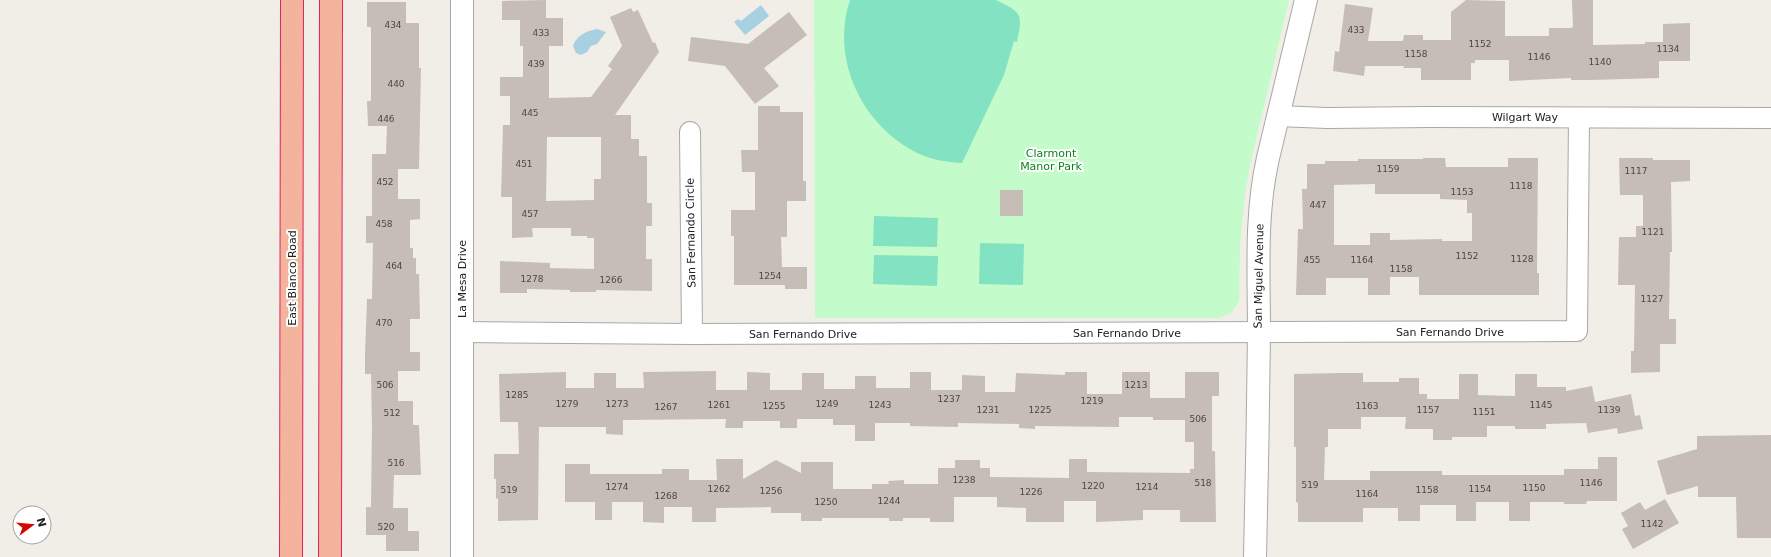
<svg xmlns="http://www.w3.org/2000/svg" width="1771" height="557" font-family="'DejaVu Sans',sans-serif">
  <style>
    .park { fill: #c4fbcb }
    .pitch { fill: #83e2c1 }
    .water { fill: #a7d0e0 }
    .building { fill: #c6beb6; fill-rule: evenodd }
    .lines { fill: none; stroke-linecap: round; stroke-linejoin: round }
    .minor-casing { stroke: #a8a8a8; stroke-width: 22 }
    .tertiary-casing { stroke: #a8a8a8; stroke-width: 24 }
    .trunk-casing { stroke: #e0235c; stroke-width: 24 }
    .minor { stroke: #fff; stroke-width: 20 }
    .tertiary { stroke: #fff; stroke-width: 22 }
    .trunk { stroke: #f4b39d; stroke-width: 22 }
    .labels { text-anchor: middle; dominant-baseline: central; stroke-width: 4; stroke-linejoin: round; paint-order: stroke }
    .number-label { font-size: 9px; fill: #4a4846 }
    .street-label { font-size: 11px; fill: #212121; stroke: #fff }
    .park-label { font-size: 11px; fill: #098419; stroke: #fff }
  </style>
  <rect width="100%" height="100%" fill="#f1eee7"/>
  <polygon class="park" points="814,0 1289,0 1250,165 1245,195 1240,245 1239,301 1232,312 1220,318 815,318"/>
  <g class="pitch">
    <path d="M850,0H996C1022,13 1023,13 1017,42L1014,41L1004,75L962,163C944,162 926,159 910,149C859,120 831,56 850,0Z"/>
    <polygon points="874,216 938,218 937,247 873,246"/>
    <polygon points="980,243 1024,244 1023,285 979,284"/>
    <polygon points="874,255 938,256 937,286 873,284"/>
  </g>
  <g class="water">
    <polygon points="761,5 769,16 745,35 734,22 738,19 741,21"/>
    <path d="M597,29L606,32L597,44L591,46L587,52L581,55L576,53L573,46C576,36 586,31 597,29Z"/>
  </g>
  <g class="building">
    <path d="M546,0V18H563V46H549V98L591,97L612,69L608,66L622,46L610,17L631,8L633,12L638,10L653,43L655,42L659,52L615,115H631V139H639V156H647V203H652V226H646V259H652V291L596,290V292H570V290L527,289V293H500V261L550,263V268L594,269V238H587V236H571V228H532L533,237L512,238V197H501L503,125H510V96H500V77H523V46H520V20H502V1ZM547,137H601V179H594V200L546,201Z"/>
    <polygon points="1466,0 1505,1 1505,36 1549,36 1549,28 1571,28 1573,27 1572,0 1593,0 1593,45 1645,44 1645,42 1663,42 1663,24 1690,23 1690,61 1659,61 1659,78 1591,80 1571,80 1571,78 1509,81 1509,60 1475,60 1475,63 1471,63 1471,80 1421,80 1421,68 1403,68 1404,66 1365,66 1364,76 1333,71 1335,51 1339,52 1345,4 1373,8 1368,41 1403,41 1404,35 1423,35 1423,40 1451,40 1451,12"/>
    <polygon points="367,2 406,2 406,23 419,23 419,68 421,68 419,169 398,169 398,199 420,199 420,219 410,220 410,248 413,248 413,258 416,258 416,274 419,274 420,319 410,319 410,352 420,352 420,371 398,371 398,401 413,401 413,425 419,425 421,475 394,475 393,508 408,508 408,531 419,531 419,551 386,551 386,535 366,535 366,507 371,507 372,428 371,374 365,374 365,355 367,299 372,299 373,243 366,243 366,216 372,216 372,154 386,154 387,126 368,126 367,101 371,101 371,27 367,27"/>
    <polygon points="789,12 807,35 764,68 779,86 755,104 725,66 688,61 691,37 748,44"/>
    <polygon points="758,106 780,106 780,112 803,112 803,181 806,181 806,201 787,201 787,237 781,237 782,267 807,267 807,289 785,289 785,285 734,285 734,236 731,236 731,210 755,210 755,172 742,172 741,150 758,150"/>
    <path d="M1423,158H1445L1446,167H1508V158H1538L1537,273H1539V295H1419V277H1390V295H1368V278H1326V295H1296L1298,229H1303L1302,189H1307V164H1325V161H1358V159H1423ZM1375,184V194H1440V199L1467,200V213H1472V241H1442V239L1390,240V233H1370V245H1334V185Z"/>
    <polygon points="1619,158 1653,158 1653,160 1690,160 1690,181 1671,182 1672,252 1670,252 1669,319 1676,319 1676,344 1660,344 1660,372 1631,373 1631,351 1634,351 1635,285 1618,285 1619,237 1636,237 1636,226 1643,226 1643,195 1620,195"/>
    <rect x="1000" y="190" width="23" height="26"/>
    <polygon points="716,371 716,390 747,390 747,372 770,373 770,390 802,390 802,373 824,373 824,389 855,389 855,376 876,376 876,388 910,388 910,372 931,372 931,390 962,390 962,375 985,376 985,392 1015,392 1016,373 1065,375 1065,372 1087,372 1087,394 1122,394 1122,372 1150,372 1150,398 1185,398 1185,372 1219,372 1219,396 1212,396 1212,451 1215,451 1216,522 1180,522 1180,510 1143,510 1143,520 1096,522 1096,501 1064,501 1064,522 1026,522 1026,508 997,507 997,497 954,497 954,522 930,522 930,518 903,518 903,521 889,521 889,518 822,518 822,521 801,521 801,513 771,513 771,507 716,508 716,522 692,522 692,507 664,507 664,523 643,522 643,502 612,502 612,520 595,520 595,502 565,502 565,464 590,464 590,474 662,474 662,469 689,469 689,480 717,480 716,459 743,459 743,479 776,460 801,473 801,462 833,462 833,489 872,489 872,484 889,484 888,481 904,480 904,484 938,484 938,468 955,468 955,460 980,460 980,468 990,468 990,477 1069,478 1069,459 1087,459 1087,472 1190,473 1190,469 1194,469 1194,442 1185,442 1185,420 1153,420 1153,417 1119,417 1119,427 1035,426 1035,429 1019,428 1019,424 958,423 958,427 910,426 910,423 875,423 875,441 855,441 855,425 833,425 833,419 797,419 797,428 780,428 780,421 743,421 743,428 725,428 726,419 623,420 623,435 606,434 606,427 539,427 538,520 498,521 498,498 496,499 496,479 494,479 494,454 519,454 518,422 500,422 499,374 566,372 566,388 594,388 594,373 616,373 616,388 644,388 643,372"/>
    <polygon points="1340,373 1363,373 1363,382 1399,382 1399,378 1419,378 1419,394 1427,394 1427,399 1459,399 1459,374 1478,374 1478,395 1515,396 1515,374 1537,374 1537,387 1566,387 1566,391 1592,386 1595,402 1631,394 1635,416 1640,415 1643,429 1618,434 1617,428 1588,433 1586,423 1546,424 1546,429 1515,429 1515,426 1487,426 1487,437 1452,437 1452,440 1433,440 1433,429 1405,429 1406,417 1361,417 1361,429 1328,429 1328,447 1325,447 1324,480 1370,480 1370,471 1442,471 1442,475 1564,475 1564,469 1598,469 1598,457 1617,457 1617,501 1587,501 1586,504 1564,504 1564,502 1530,502 1530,521 1509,521 1509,502 1476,502 1476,521 1456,521 1456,505 1420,505 1420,521 1398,521 1398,508 1363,508 1363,522 1298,522 1298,503 1296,502 1296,447 1294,447 1294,374"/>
    <polygon points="1771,435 1771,538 1737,538 1736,497 1698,497 1698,486 1667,495 1657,461 1697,449 1697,436"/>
    <polygon points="1665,499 1679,523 1633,549 1622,529 1628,526 1621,513 1640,502 1645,510"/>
  </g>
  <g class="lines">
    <defs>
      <g id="minor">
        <polyline points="1278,116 1327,118 1430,117 1771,118"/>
        <polyline points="690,132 692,334"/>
        <polyline points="462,332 692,334 1577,331 1579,118"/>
      </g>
      <g id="tertiary">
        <polyline points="462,557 462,0"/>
        <path d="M1255,557C1257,482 1258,408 1259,333C1259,274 1255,215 1268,158L1306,0"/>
      </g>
      <g id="trunk">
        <polyline points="291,557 292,0"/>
        <polyline points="330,557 331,0"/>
      </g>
    </defs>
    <use href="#minor" class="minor-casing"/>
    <use href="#tertiary" class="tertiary-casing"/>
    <use href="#trunk" class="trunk-casing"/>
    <use href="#minor" class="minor"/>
    <use href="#tertiary" class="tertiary"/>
    <use href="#trunk" class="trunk"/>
  </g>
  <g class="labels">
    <g class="number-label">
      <text x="393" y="25">434</text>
      <text x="1356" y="30">433</text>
      <text x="541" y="33">433</text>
      <text x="1480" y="44">1152</text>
      <text x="1668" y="49">1134</text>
      <text x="1416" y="54">1158</text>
      <text x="1539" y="57">1146</text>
      <text x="1600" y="62">1140</text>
      <text x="536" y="64">439</text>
      <text x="396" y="84">440</text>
      <text x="530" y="113">445</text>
      <text x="386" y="119">446</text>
      <text x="524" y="164">451</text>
      <text x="1388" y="169">1159</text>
      <text x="1636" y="171">1117</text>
      <text x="385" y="182">452</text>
      <text x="1521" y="186">1118</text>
      <text x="1462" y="192">1153</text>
      <text x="1318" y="205">447</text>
      <text x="530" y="214">457</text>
      <text x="384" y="224">458</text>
      <text x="1653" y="232">1121</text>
      <text x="1467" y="256">1152</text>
      <text x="1522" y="259">1128</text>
      <text x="1312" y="260">455</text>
      <text x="1362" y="260">1164</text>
      <text x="394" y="266">464</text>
      <text x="1401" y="269">1158</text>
      <text x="770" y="276">1254</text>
      <text x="532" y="279">1278</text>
      <text x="611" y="280">1266</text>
      <text x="1652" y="299">1127</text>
      <text x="384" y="323">470</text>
      <text x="385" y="385">506</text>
      <text x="1136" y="385">1213</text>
      <text x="517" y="395">1285</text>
      <text x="949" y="399">1237</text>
      <text x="1092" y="401">1219</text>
      <text x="567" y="404">1279</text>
      <text x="617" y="404">1273</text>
      <text x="827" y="404">1249</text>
      <text x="719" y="405">1261</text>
      <text x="880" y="405">1243</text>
      <text x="1541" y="405">1145</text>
      <text x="774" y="406">1255</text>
      <text x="1367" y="406">1163</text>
      <text x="666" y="407">1267</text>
      <text x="988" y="410">1231</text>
      <text x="1040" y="410">1225</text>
      <text x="1428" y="410">1157</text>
      <text x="1609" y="410">1139</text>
      <text x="1484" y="412">1151</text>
      <text x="392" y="413">512</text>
      <text x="1198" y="419">506</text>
      <text x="396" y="463">516</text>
      <text x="964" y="480">1238</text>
      <text x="1203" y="483">518</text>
      <text x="1591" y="483">1146</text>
      <text x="1310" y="485">519</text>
      <text x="1093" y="486">1220</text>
      <text x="617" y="487">1274</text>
      <text x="1147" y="487">1214</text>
      <text x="1534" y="488">1150</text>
      <text x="719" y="489">1262</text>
      <text x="1480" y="489">1154</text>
      <text x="509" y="490">519</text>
      <text x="1427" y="490">1158</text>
      <text x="771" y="491">1256</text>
      <text x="1031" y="492">1226</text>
      <text x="1367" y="494">1164</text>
      <text x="666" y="496">1268</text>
      <text x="889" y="501">1244</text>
      <text x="826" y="502">1250</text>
      <text x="1652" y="524">1142</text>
      <text x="386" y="527">520</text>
    </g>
    <g class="street-label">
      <text x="1525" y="117">Wilgart Way</text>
      <text transform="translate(691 233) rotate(-91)">San Fernando Circle</text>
      <text transform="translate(1259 276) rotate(-89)">San Miguel Avenue</text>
      <text transform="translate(292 278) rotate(-90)">East Blanco Road</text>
      <text transform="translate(462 279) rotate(-90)">La Mesa Drive</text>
      <text x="1450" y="332">San Fernando Drive</text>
      <text x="1127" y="333">San Fernando Drive</text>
      <text x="803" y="334">San Fernando Drive</text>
    </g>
    <g class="park-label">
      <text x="1051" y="153">Clarmont<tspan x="1051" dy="13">Manor Park</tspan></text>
    </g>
  </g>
  <g transform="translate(32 525) rotate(74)"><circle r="19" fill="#ffffff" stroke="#a6a6a6"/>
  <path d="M0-3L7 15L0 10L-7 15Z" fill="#d10900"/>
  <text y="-6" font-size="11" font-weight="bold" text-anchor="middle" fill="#212121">N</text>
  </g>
</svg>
